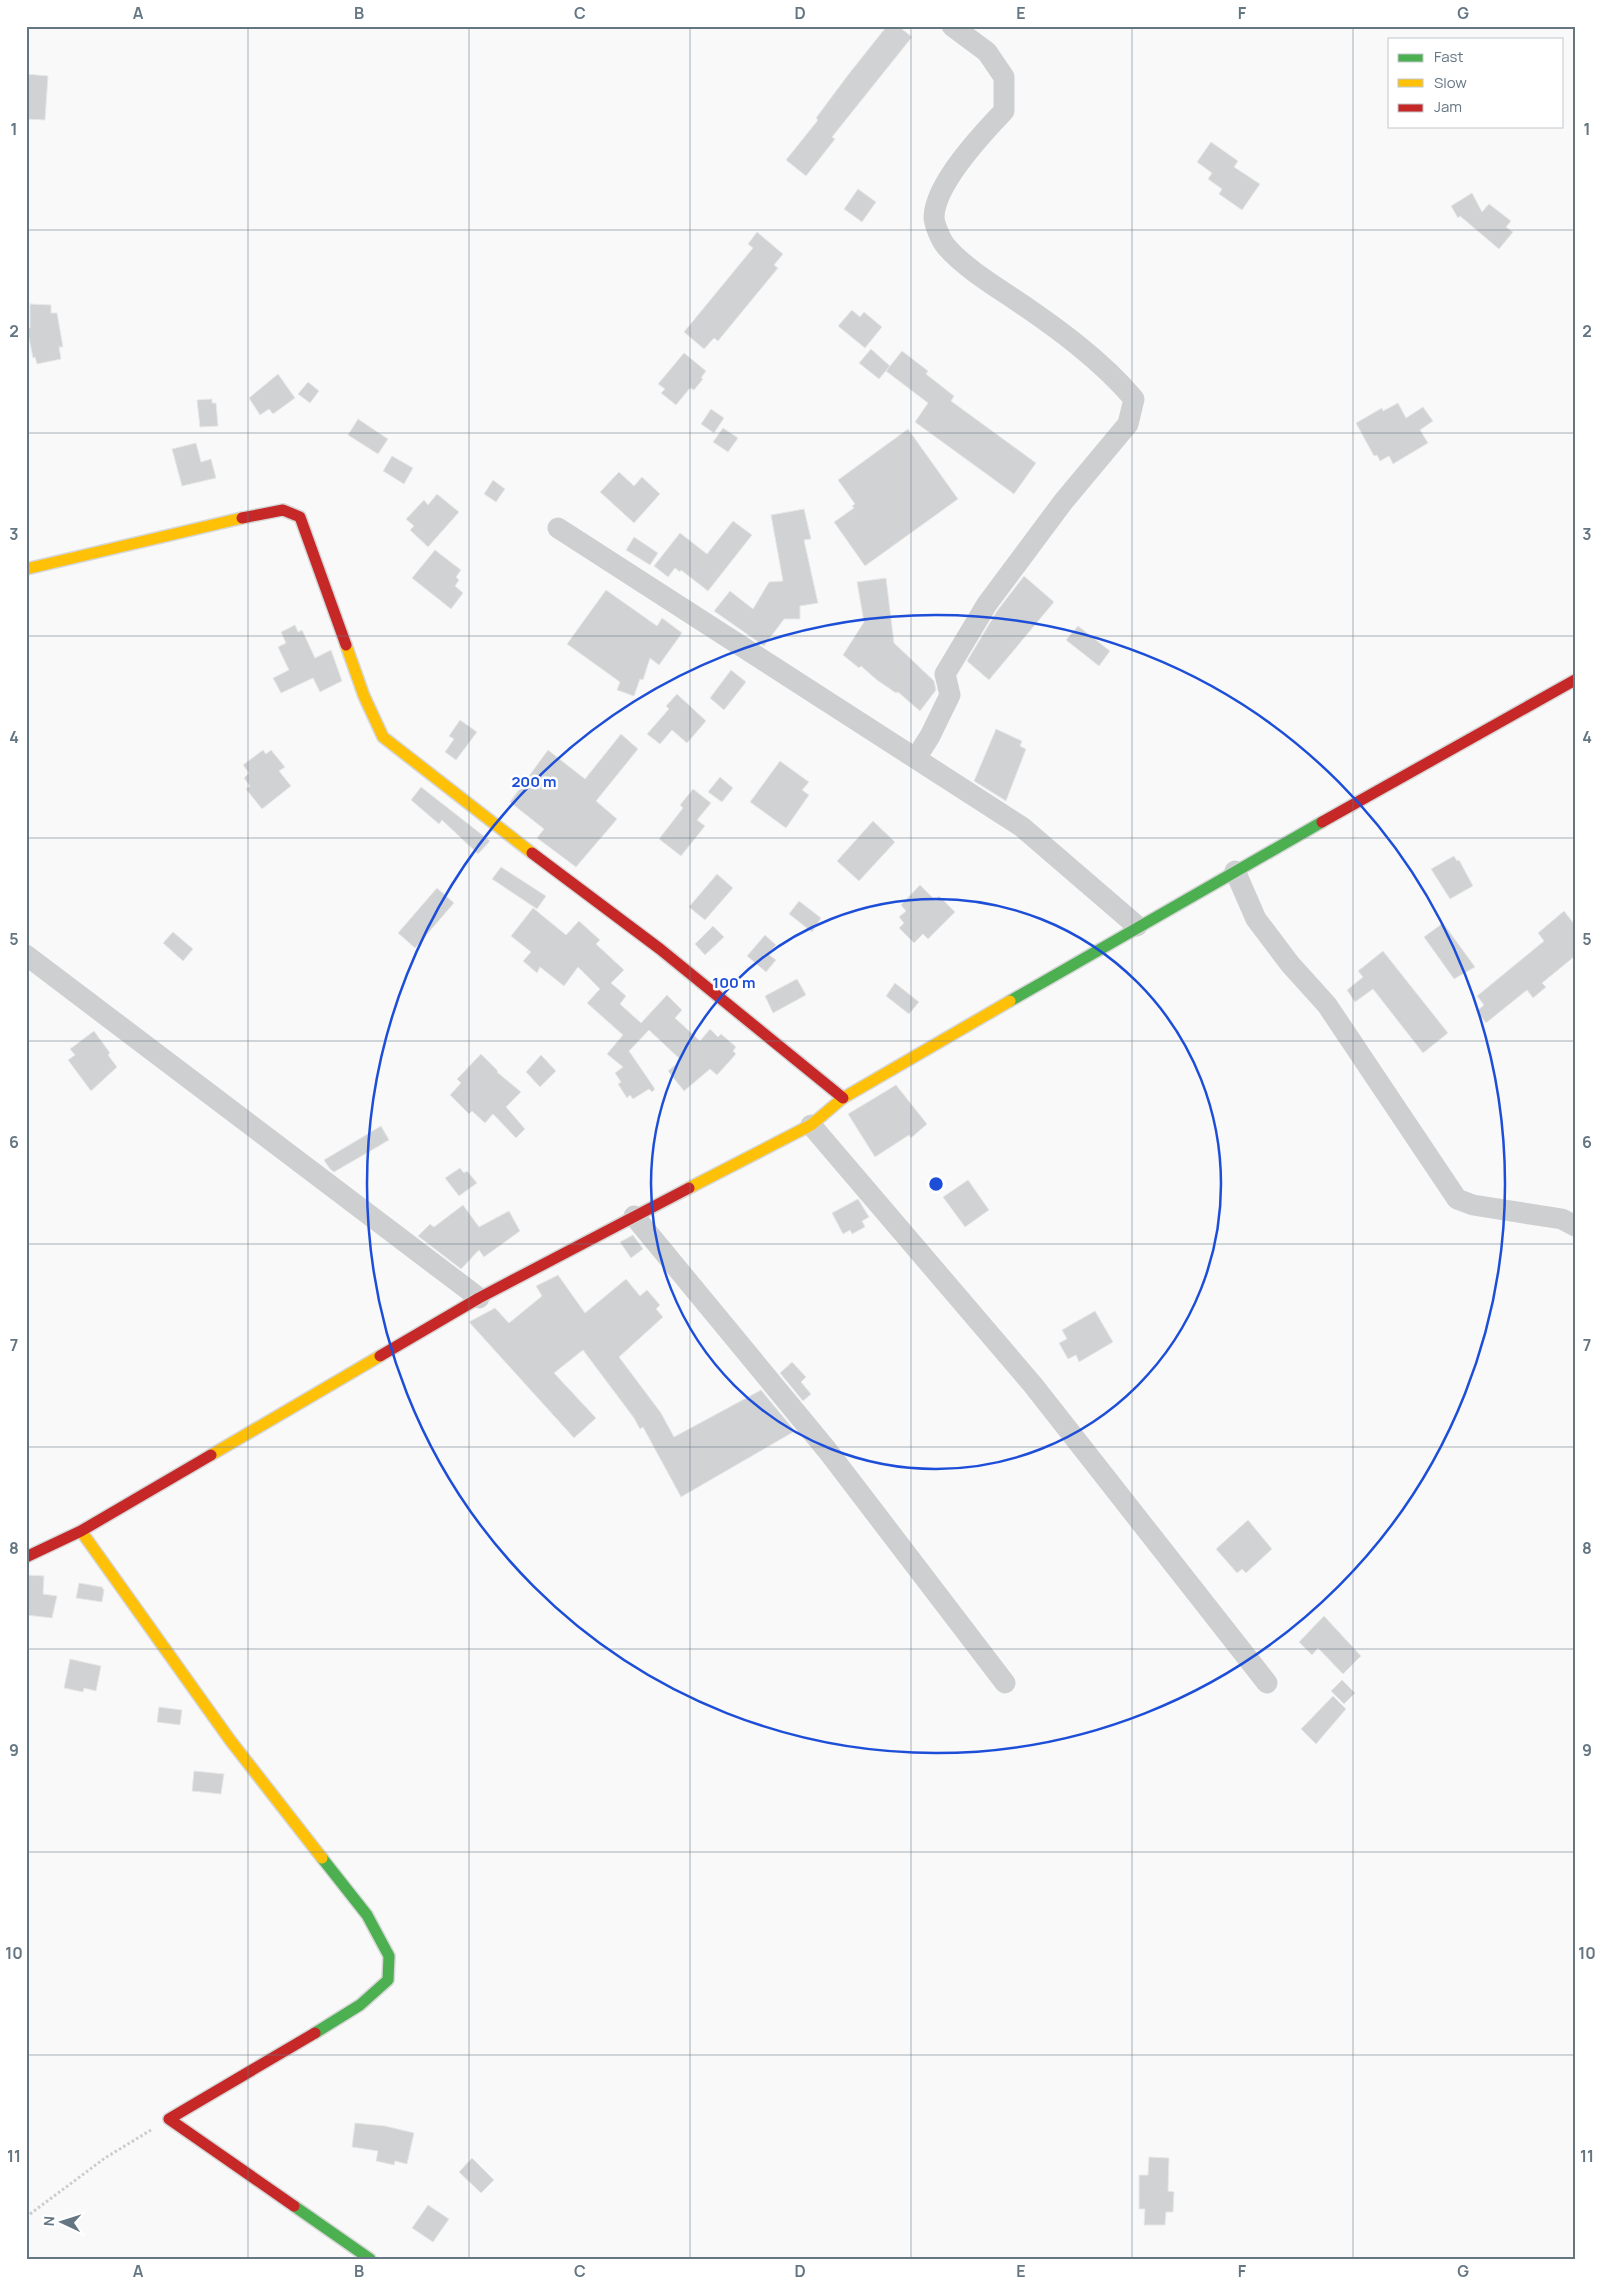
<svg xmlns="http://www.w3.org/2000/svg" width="1601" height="2285" font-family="Manrope,sans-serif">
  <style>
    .building { fill: #d0d2d3; stroke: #e8e8e8 }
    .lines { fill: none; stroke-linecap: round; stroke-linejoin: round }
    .fast-casing { stroke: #d5d6d7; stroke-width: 14 }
    .slow-casing { stroke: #d5d6d7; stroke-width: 14 }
    .jam-casing { stroke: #d5d6d7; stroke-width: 14 }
    .path { stroke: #cbcccd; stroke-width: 3; stroke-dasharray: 2.5 2.5; stroke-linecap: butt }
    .street { stroke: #cecfd0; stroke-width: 21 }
    .fast { stroke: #4caf50; stroke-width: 11 }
    .slow { stroke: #ffc107; stroke-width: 11 }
    .jam { stroke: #c62828; stroke-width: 11 }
    .grid { fill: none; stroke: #657683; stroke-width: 1; stroke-opacity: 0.55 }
    .ring { fill: none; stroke: #1d4ed8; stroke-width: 2.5 }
    .centre { fill: #1d4ed8; stroke: #fff; stroke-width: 2.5 }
    .ring-label { font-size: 15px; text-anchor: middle; font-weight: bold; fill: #1d4ed8; stroke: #fff; stroke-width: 5; stroke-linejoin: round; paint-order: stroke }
    .neatline { fill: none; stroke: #657683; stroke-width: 2 }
    .grid-label { font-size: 16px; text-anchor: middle; font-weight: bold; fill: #657683 }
  </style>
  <rect width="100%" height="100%" fill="#f9f9f9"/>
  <g class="building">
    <polygon points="887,26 898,26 912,37 832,137 835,139 806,176 786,160 818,120 816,118 848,75"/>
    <polygon points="26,74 48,76 45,120 26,119"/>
    <polygon points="1211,142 1238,161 1234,167 1260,184 1242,210 1219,194 1222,189 1208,179 1212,173 1197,162"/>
    <polygon points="858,189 876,202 862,222 844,209"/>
    <polygon points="1472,193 1482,212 1489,204 1511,221 1506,227 1513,232 1499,249 1460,216 1458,218 1451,206"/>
    <polygon points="757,232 783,254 774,265 778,268 718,341 714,338 704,349 684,332 753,248 748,244"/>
    <polygon points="30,304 51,305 51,313 57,313 63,347 59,347 61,359 37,364 35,357 33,358 27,328 30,328"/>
    <polygon points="852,310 860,317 864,312 882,327 865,348 838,326"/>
    <polygon points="871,349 890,366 879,379 859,363"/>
    <polygon points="902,351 928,371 926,374 954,396 951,401 1036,463 1014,494 915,422 928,403 886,371"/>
    <polygon points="684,353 706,371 701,378 703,379 694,390 690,388 676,405 661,393 665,389 658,384"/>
    <polygon points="278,374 295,398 273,414 269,409 260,415 249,398"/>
    <polygon points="308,382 319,391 310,403 298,394"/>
    <polygon points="212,399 212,403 216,403 218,426 200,427 197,400"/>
    <polygon points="1398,403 1406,418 1423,407 1433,421 1420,430 1428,443 1393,464 1389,456 1380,461 1377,455 1374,456 1356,423 1382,408 1383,411"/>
    <polygon points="711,409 724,418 714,433 701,424"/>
    <polygon points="358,419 388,439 378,454 348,435"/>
    <polygon points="723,428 738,438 728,452 713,442"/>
    <polygon points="908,429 958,499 865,566 834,522 854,508 852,506 855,504 838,480"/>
    <polygon points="196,443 201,462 211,459 216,478 182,486 172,449"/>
    <polygon points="392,456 413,468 404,484 383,471"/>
    <polygon points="619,472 634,486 642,477 660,494 634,523 600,492"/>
    <polygon points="493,480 505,489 496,502 484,494"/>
    <polygon points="437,494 459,512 428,547 410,530 414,526 406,519 424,500 428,505"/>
    <polygon points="804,509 811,539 804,540 818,603 800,606 800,619 784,619 764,646 714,611 730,591 753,609 769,582 783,581 771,515"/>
    <polygon points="733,521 752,535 708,591 681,570 680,572 675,568 668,577 654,566 680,533 707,554"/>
    <polygon points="634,537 658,553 650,565 626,550"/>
    <polygon points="435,550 461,570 456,577 459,580 455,586 463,593 451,609 412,578"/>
    <polygon points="1024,576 1054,602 989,680 967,661 997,611"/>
    <polygon points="886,578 894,643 934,681 936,690 920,711 898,692 896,693 877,680 861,666 859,668 843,655 864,622 857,582"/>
    <polygon points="606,590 657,626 662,618 682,633 659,665 650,658 643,680 640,679 634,696 617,690 620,682 567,644"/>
    <polygon points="295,625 298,632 302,630 315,658 331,650 342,681 320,692 313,678 281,693 273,678 289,670 278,647 286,643 281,632"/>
    <polygon points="1078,626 1110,651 1099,666 1066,640"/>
    <polygon points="731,670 746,682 724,710 710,698"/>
    <polygon points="677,694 706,721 687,743 672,730 660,744 647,734 669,709 666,706"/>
    <polygon points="460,720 477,732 456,760 445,752 454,739 449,736"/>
    <polygon points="996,729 1022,741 1020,746 1026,749 1006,801 974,781"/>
    <polygon points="621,734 638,749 596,801 617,819 576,867 537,838 544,829 510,802 548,750 585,779"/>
    <polygon points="263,750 266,754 271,750 285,767 279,771 291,786 262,809 246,789 250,786 244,778 249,773 243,765"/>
    <polygon points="780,761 809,782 802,790 809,795 786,828 750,802"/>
    <polygon points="720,777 733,788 722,802 708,792"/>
    <polygon points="421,787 490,841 478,854 442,820 439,824 411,800"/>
    <polygon points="693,789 711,803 697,820 705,826 681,856 659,839 683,808 680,805"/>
    <polygon points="873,821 895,842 859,881 837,861"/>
    <polygon points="1454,856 1457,861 1459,860 1473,886 1450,899 1431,869"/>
    <polygon points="501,867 546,896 537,909 492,879"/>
    <polygon points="717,874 733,888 705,920 689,907"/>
    <polygon points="920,885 935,900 939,896 955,912 928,939 923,934 914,943 899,928 904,923 899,917 906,911 901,905"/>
    <polygon points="437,888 454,903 415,948 398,933"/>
    <polygon points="799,901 821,918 812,932 789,914"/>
    <polygon points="533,908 566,935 579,921 600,940 596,944 624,970 611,983 626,996 620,1004 641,1023 667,995 682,1010 675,1018 700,1041 710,1029 718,1037 721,1034 736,1047 733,1051 736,1054 717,1075 710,1069 684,1091 668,1071 681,1060 649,1030 629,1051 655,1089 652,1092 649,1089 633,1099 630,1095 627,1098 618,1084 621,1082 615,1073 623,1067 607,1054 623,1035 587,1003 600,989 578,967 564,986 540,967 537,973 523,961 531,952 511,936"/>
    <polygon points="1564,911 1575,925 1575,956 1542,983 1546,987 1533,998 1527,990 1486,1023 1477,1011 1484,1005 1477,996 1544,941 1538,933"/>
    <polygon points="1443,923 1475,967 1454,979 1424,937"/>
    <polygon points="713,926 724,937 705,955 695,944"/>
    <polygon points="173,932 193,949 183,961 163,943"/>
    <polygon points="765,935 776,945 768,954 776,960 766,972 747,956"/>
    <polygon points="1383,951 1448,1033 1423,1053 1373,989 1355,1002 1347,990 1363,977 1358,971"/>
    <polygon points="797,979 806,995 773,1013 765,996"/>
    <polygon points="895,983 919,1002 909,1014 886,996"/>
    <polygon points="94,1031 110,1053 108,1055 117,1067 91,1091 68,1060 75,1055 70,1049"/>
    <polygon points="481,1054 498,1071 497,1072 521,1092 506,1107 525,1129 516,1138 493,1114 485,1123 472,1111 469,1114 450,1095 461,1083 457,1079"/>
    <polygon points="541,1055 556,1071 540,1087 526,1072"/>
    <polygon points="896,1085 927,1124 911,1138 909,1135 875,1157 848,1114"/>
    <polygon points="381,1126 389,1140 334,1172 330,1169 324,1160"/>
    <polygon points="460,1168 464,1173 467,1171 477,1183 459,1196 445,1178"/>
    <polygon points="968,1180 989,1210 965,1227 943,1197"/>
    <polygon points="858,1199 869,1217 862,1221 865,1227 852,1234 850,1230 843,1234 832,1213"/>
    <polygon points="463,1205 479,1227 509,1211 520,1231 484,1257 479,1250 461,1269 418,1236 430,1224 434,1227"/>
    <polygon points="633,1235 643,1249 631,1258 620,1242"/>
    <polygon points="558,1275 585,1313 626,1279 640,1296 647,1290 660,1305 656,1309 663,1317 619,1357 661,1413 674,1437 761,1390 795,1431 681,1497 643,1427 640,1429 634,1418 583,1350 554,1373 596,1418 574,1438 469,1322 495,1308 509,1323 542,1296 536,1286"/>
    <polygon points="1095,1311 1113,1342 1079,1362 1076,1355 1068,1359 1059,1343 1067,1339 1062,1330"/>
    <polygon points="792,1362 806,1377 801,1382 811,1394 803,1401 780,1373"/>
    <polygon points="1248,1520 1272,1549 1246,1573 1242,1569 1237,1573 1216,1549"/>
    <polygon points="26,1575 44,1576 43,1594 57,1596 52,1618 26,1615"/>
    <polygon points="79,1583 102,1587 104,1590 102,1602 76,1598"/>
    <polygon points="1324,1616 1361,1656 1343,1674 1318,1648 1312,1655 1299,1642"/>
    <polygon points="70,1659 101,1666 96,1691 84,1688 83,1692 64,1688"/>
    <polygon points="1342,1680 1355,1693 1344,1704 1331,1691"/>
    <polygon points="1333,1696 1346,1709 1316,1744 1301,1729"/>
    <polygon points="159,1707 182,1710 180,1725 157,1722"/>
    <polygon points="194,1771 224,1774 221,1794 192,1791"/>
    <polygon points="355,2123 385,2126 414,2133 407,2164 395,2161 394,2165 376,2161 378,2151 352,2147"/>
    <polygon points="1149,2157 1169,2158 1168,2191 1174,2192 1173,2212 1166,2212 1165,2225 1144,2225 1145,2209 1139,2209 1139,2175 1148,2175"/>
    <polygon points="472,2158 494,2180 481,2193 459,2172"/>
    <polygon points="428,2205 449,2219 433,2242 412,2228"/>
  </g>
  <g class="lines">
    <defs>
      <g id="fast">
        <polyline points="1010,1001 1322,822"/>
        <polyline points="315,2033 360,2005 388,1980 389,1956 367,1915 322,1858"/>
        <polyline points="294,2206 370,2259"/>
      </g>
      <g id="slow">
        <polyline points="26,569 242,518"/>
        <polyline points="346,645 364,696 383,737 532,853"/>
        <polyline points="689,1188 811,1125 843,1098 1010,1001"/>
        <polyline points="211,1455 380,1356"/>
        <polyline points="81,1531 230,1740 322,1858"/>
      </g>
      <g id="jam">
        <polyline points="242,518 283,510 300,517 346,645"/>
        <polyline points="1322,822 1575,680"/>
        <polyline points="532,853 660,949 843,1098"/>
        <polyline points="380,1356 479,1298 689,1188"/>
        <polyline points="26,1557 81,1531 211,1455"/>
        <polyline points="294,2206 169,2119 315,2033"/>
      </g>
    </defs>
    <use href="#fast" class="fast-casing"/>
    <use href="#slow" class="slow-casing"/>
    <use href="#jam" class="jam-casing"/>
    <polyline class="path" points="26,2217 105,2158 151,2130"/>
    <g class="street">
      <polyline points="558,528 1022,827 1137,926"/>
      <path d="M916,758L930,736L950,695L945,674L987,604L1063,502L1128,424L1134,399C1101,360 1057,328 1014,299C993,285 961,265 945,245C941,240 934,224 934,217C935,184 981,135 1004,111V77L987,52L952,26"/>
      <polyline points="1235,871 1256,919 1290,964 1327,1005 1457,1199 1473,1205 1562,1219 1575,1226"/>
      <polyline points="26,955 479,1298"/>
      <polyline points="811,1125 1033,1385 1267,1683"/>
      <polyline points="634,1216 827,1450 1005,1683"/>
    </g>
    <use href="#fast" class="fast"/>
    <use href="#slow" class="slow"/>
    <use href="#jam" class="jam"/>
  </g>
  <path class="grid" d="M248,26V2259M469,26V2259M690,26V2259M911,26V2259M1132,26V2259M1353,26V2259M26,230H1575M26,433H1575M26,636H1575M26,838H1575M26,1041H1575M26,1244H1575M26,1447H1575M26,1649H1575M26,1852H1575M26,2055H1575"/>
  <g class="ring">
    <circle cx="936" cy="1184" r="285"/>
    <circle cx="936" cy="1184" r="569"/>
  </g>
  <circle cx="936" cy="1184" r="8" class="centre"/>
  <g class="ring-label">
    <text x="534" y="787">200 m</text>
    <text x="734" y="988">100 m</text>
  </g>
  <rect width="1601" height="2285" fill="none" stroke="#ffffff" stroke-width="55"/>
  <rect x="1388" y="38" width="175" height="90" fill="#ffffff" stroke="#c1c8cd"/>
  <rect x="1398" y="54" width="25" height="8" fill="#4caf50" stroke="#c1c8cd"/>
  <text x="1434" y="62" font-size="15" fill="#657683">Fast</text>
  <rect x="1398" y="79" width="25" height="8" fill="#ffc107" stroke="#c1c8cd"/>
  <text x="1434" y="88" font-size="15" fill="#657683">Slow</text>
  <rect x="1398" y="104" width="25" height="8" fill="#c62828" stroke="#c1c8cd"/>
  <text x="1434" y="112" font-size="15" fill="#657683">Jam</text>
  <g transform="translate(62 2222) rotate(274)" stroke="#ffffff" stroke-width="4" paint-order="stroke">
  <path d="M0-4L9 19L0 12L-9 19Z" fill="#657683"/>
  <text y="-8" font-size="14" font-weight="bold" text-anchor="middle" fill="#657683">N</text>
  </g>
  <rect x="28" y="28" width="1546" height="2230" class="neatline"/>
  <g class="grid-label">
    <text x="138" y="19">A</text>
    <text x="359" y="19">B</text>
    <text x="580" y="19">C</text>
    <text x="800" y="19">D</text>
    <text x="1021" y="19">E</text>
    <text x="1242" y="19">F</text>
    <text x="1463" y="19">G</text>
    <text x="14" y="135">1</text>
    <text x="1587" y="135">1</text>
    <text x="14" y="337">2</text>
    <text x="1587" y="337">2</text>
    <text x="14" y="540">3</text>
    <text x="1587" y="540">3</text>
    <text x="14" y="743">4</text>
    <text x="1587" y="743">4</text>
    <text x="14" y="945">5</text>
    <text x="1587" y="945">5</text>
    <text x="14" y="1148">6</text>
    <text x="1587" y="1148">6</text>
    <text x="14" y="1351">7</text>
    <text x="1587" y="1351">7</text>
    <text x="14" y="1554">8</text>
    <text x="1587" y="1554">8</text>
    <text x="14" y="1756">9</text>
    <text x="1587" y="1756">9</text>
    <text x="14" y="1959">10</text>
    <text x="1587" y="1959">10</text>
    <text x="14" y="2162">11</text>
    <text x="1587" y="2162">11</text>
    <text x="138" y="2277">A</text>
    <text x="359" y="2277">B</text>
    <text x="580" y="2277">C</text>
    <text x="800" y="2277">D</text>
    <text x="1021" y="2277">E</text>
    <text x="1242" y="2277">F</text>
    <text x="1463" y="2277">G</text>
  </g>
</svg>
